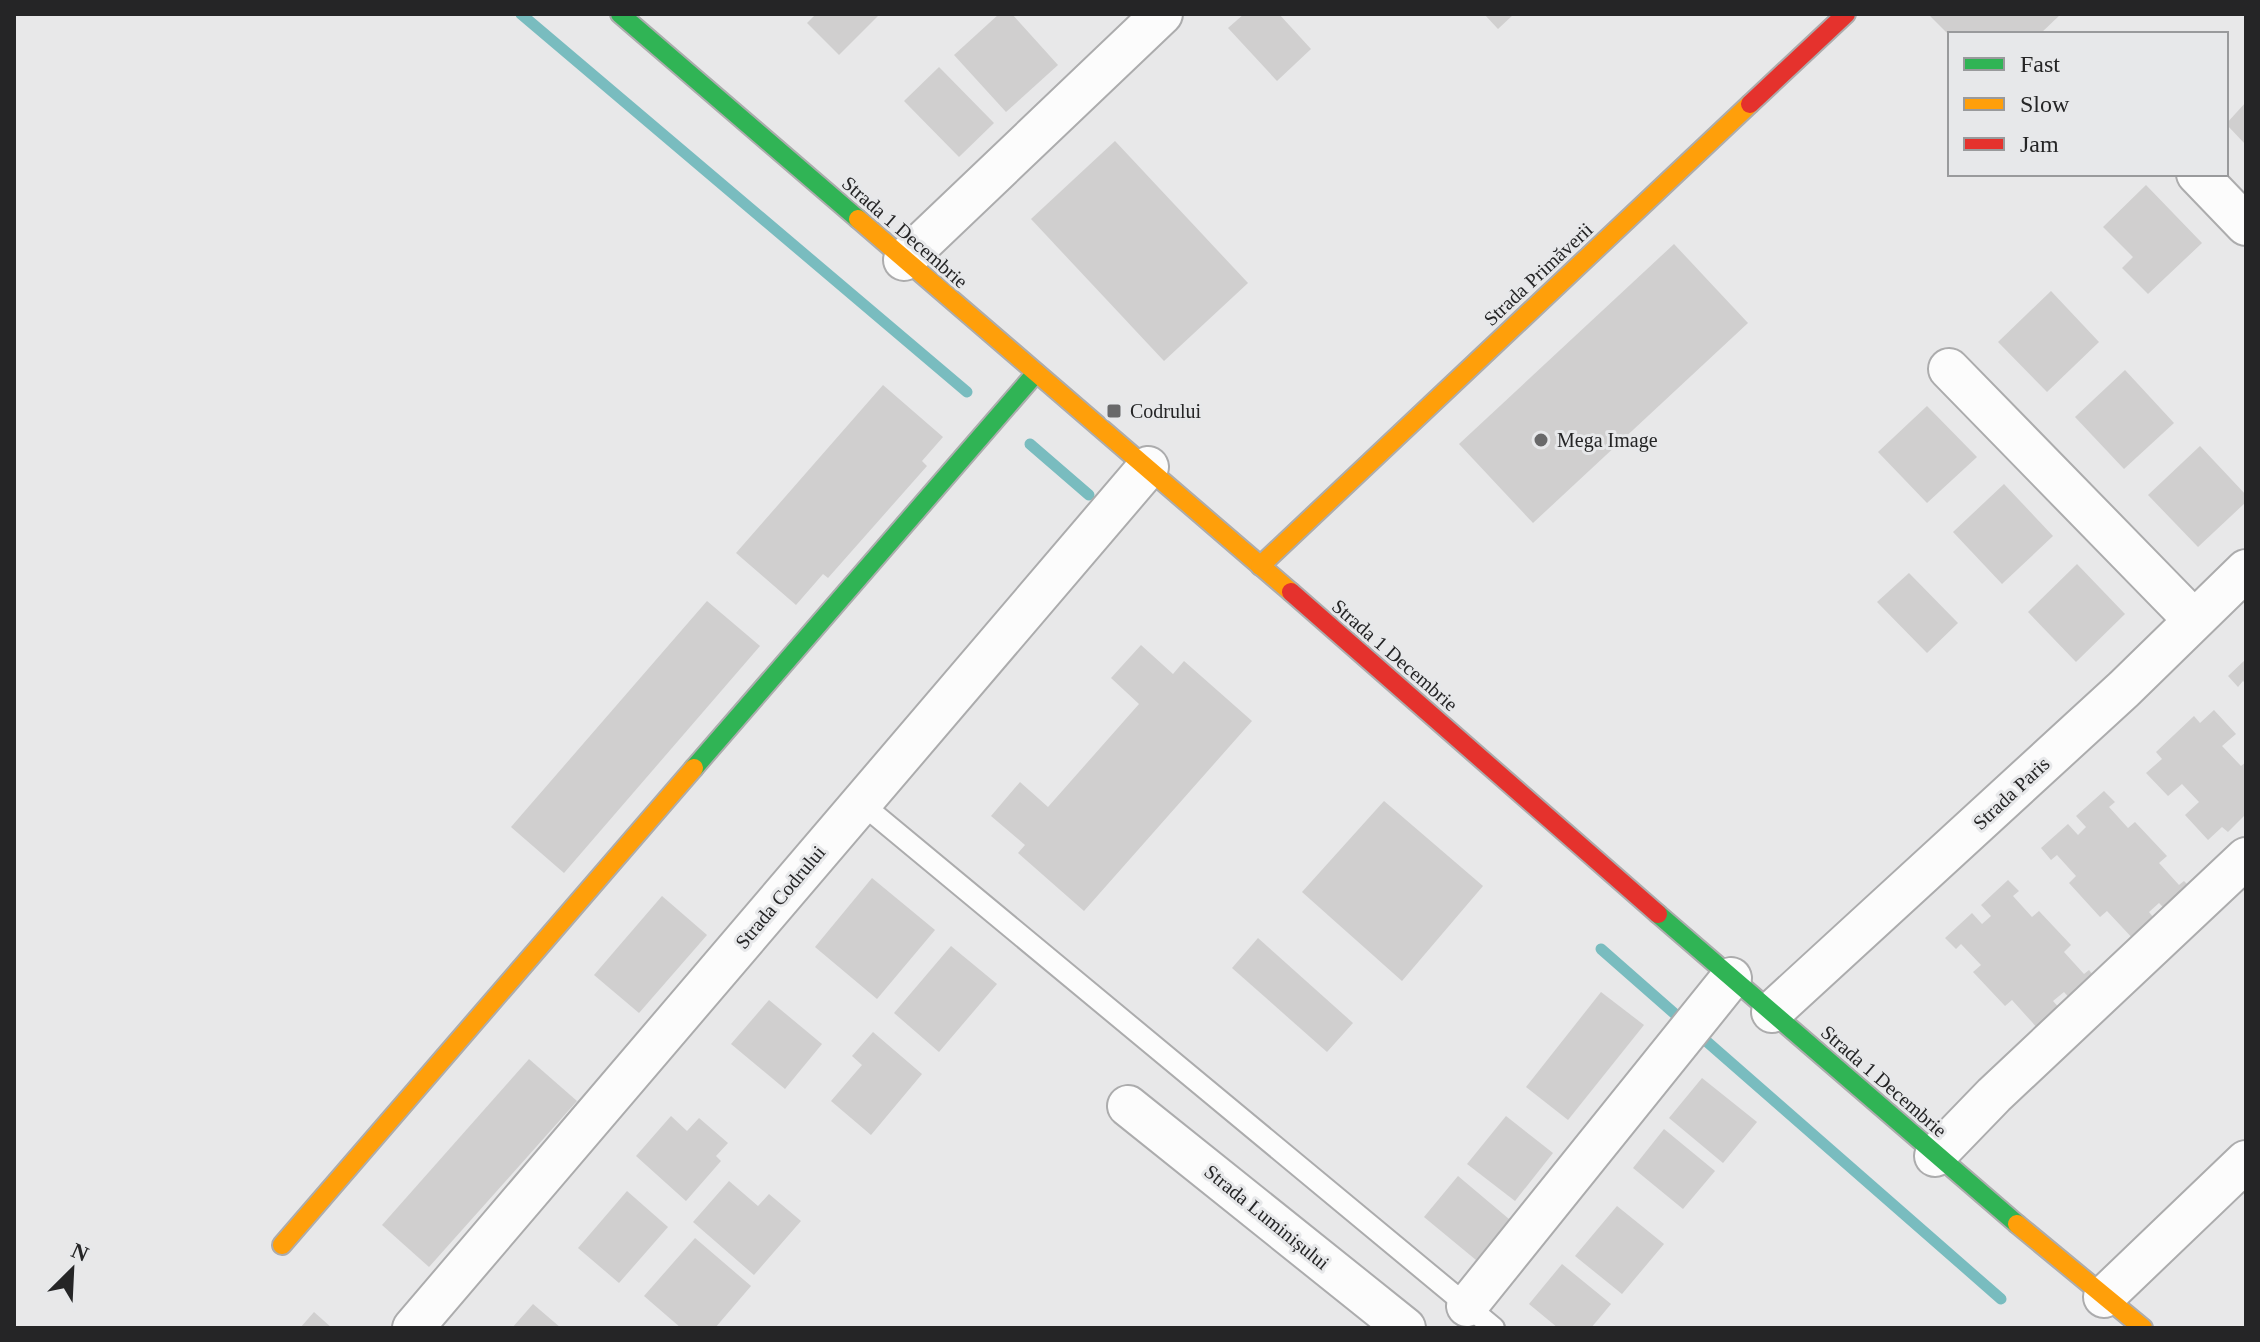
<svg xmlns="http://www.w3.org/2000/svg" width="2260" height="1342" font-family="'Times New Roman',serif">
  <style>
    .lines { fill: none; stroke-linecap: round; stroke-linejoin: round }
    .stream { stroke: #79bcbf; stroke-width: 11 }
    .building { fill: #d0cfcf }
    .lane-casing { stroke: #acacad; stroke-width: 24 }
    .street-casing { stroke: #acacad; stroke-width: 44 }
    .fast-casing { stroke: #acacad; stroke-width: 22 }
    .slow-casing { stroke: #acacad; stroke-width: 22 }
    .jam-casing { stroke: #acacad; stroke-width: 22 }
    .lane { stroke: #fcfcfc; stroke-width: 20 }
    .street { stroke: #fcfcfc; stroke-width: 40 }
    .fast { stroke: #30b455; stroke-width: 18 }
    .slow { stroke: #ff9f0a; stroke-width: 18 }
    .jam { stroke: #e5322d; stroke-width: 18 }
    .poi-dot { fill: #69696a; stroke: #e7e8ea; stroke-width: 3 }
    .labels { text-anchor: middle; dominant-baseline: central; stroke-width: 6; stroke-linejoin: round; paint-order: stroke }
    .street-label { font-size: 20px; fill: #252526; stroke: #e7e8ea }
    .poi-label { font-size: 20px; fill: #252526; stroke: #e7e8ea; text-anchor: start }
  </style>
  <rect width="100%" height="100%" fill="#e8e8e9"/>
  <g class="lines">
    <g class="stream">
      <polyline points="521,14 967,392"/>
      <polyline points="1030,444 1089,495"/>
      <polyline points="1601,949 1684,1022"/>
      <polyline points="1697,1033 2001,1299"/>
    </g>
  </g>
  <g class="building">
    <polygon points="816,14 880,14 839,55 807,23"/>
    <polygon points="999,14 1012,14 1058,65 1006,112 954,55"/>
    <polygon points="1244,14 1279,14 1311,49 1277,81 1228,28"/>
    <polygon points="1484,14 1514,14 1498,29"/>
    <polygon points="1928,14 2061,14 2040,34 1950,36"/>
    <polygon points="939,67 994,123 959,157 904,101"/>
    <polygon points="2246,102 2246,145 2226,124"/>
    <polygon points="1115,141 1248,283 1164,361 1031,219"/>
    <polygon points="2146,185 2202,243 2148,294 2122,268 2133,257 2103,227"/>
    <polygon points="1674,244 1748,323 1533,523 1459,444"/>
    <polygon points="2051,291 2099,342 2047,392 1998,342"/>
    <polygon points="2125,370 2174,423 2124,469 2075,417"/>
    <polygon points="883,385 943,437 922,461 927,466 828,578 823,574 796,605 736,553"/>
    <polygon points="1927,406 1977,457 1927,503 1878,452"/>
    <polygon points="2200,446 2246,495 2246,502 2198,547 2148,495"/>
    <polygon points="2004,484 2053,536 2002,584 1953,532"/>
    <polygon points="2077,564 2125,614 2076,662 2028,612"/>
    <polygon points="1909,573 1958,623 1927,653 1877,602"/>
    <polygon points="707,601 760,646 564,873 511,827"/>
    <polygon points="1141,645 1173,674 1184,661 1252,721 1084,911 1018,853 1025,845 991,816 1020,782 1048,807 1139,704 1111,678"/>
    <polygon points="2246,659 2246,684 2243,681 2238,687 2228,676"/>
    <polygon points="2214,710 2236,734 2222,746 2241,766 2246,762 2246,814 2228,832 2222,827 2208,840 2185,815 2199,802 2182,784 2168,796 2146,773 2162,759 2156,752 2194,716 2200,723"/>
    <polygon points="2104,791 2115,802 2109,807 2128,828 2135,822 2167,856 2159,863 2179,885 2184,881 2192,889 2168,912 2159,903 2149,912 2157,922 2136,942 2107,911 2100,917 2069,883 2076,876 2057,855 2051,860 2041,848 2068,824 2078,835 2086,827 2076,816"/>
    <polygon points="1384,801 1483,886 1402,981 1302,892"/>
    <polygon points="872,878 935,930 877,999 815,947"/>
    <polygon points="2008,880 2019,891 2013,896 2032,917 2039,911 2071,945 2064,952 2084,974 2089,970 2096,979 2072,1001 2064,992 2053,1001 2062,1011 2040,1031 2012,1000 2005,1006 1973,972 1981,965 1961,944 1956,949 1945,938 1972,913 1982,924 1991,916 1981,905"/>
    <polygon points="662,896 707,935 639,1013 594,975"/>
    <polygon points="1258,938 1353,1023 1327,1052 1232,968"/>
    <polygon points="951,946 997,984 939,1052 894,1013"/>
    <polygon points="1601,992 1644,1025 1568,1120 1526,1087"/>
    <polygon points="769,1000 822,1044 785,1089 731,1044"/>
    <polygon points="873,1032 922,1074 871,1135 831,1101 862,1065 852,1056"/>
    <polygon points="529,1059 577,1101 429,1267 382,1225"/>
    <polygon points="1702,1078 1757,1122 1723,1163 1669,1118"/>
    <polygon points="671,1116 687,1131 699,1118 728,1143 716,1156 721,1161 686,1201 636,1156"/>
    <polygon points="1506,1116 1553,1153 1515,1201 1467,1164"/>
    <polygon points="1664,1129 1715,1171 1683,1209 1633,1168"/>
    <polygon points="1458,1176 1509,1219 1476,1260 1424,1217"/>
    <polygon points="729,1181 758,1206 769,1194 801,1221 754,1275 693,1222"/>
    <polygon points="627,1191 668,1227 619,1283 578,1248"/>
    <polygon points="1617,1206 1664,1244 1622,1294 1575,1256"/>
    <polygon points="695,1238 751,1286 715,1328 681,1328 644,1296"/>
    <polygon points="1562,1264 1611,1304 1591,1328 1558,1328 1529,1304"/>
    <polygon points="533,1304 561,1328 512,1328"/>
    <polygon points="314,1312 332,1328 300,1328"/>
  </g>
  <g class="lines">
    <defs>
      <polyline id="lane" points="861,803 1494,1328"/>
      <g id="street">
        <polyline points="2197,174 2246,225"/>
        <polyline points="904,260 1162,14"/>
        <polyline points="1949,369 2193,619"/>
        <polyline points="1772,1012 2124,689 2246,570"/>
        <polyline points="1128,1106 1405,1328"/>
        <polyline points="1935,1156 1994,1095 2246,858"/>
        <polyline points="2104,1297 2246,1161"/>
        <polyline points="1467,1306 1731,978"/>
        <polyline points="413,1328 1148,467"/>
      </g>
      <g id="fast">
        <polyline points="620,14 858,219"/>
        <polyline points="694,768 1036,373"/>
        <polyline points="1658,914 2017,1224"/>
      </g>
      <g id="slow">
        <polyline points="858,219 1291,592"/>
        <polyline points="1260,566 1750,104"/>
        <polyline points="2017,1224 2143,1328"/>
        <polyline points="282,1245 694,768"/>
      </g>
      <g id="jam">
        <polyline points="1750,104 1846,14"/>
        <polyline points="1291,592 1658,914"/>
      </g>
    </defs>
    <use href="#lane" class="lane-casing"/>
    <use href="#street" class="street-casing"/>
    <use href="#fast" class="fast-casing"/>
    <use href="#slow" class="slow-casing"/>
    <use href="#jam" class="jam-casing"/>
    <use href="#lane" class="lane"/>
    <use href="#street" class="street"/>
    <use href="#fast" class="fast"/>
    <use href="#slow" class="slow"/>
    <use href="#jam" class="jam"/>
  </g>
  <g class="poi-dot">
    <rect x="1106" y="403" width="16" height="16" rx="4"/>
    <circle cx="1541" cy="440" r="8"/>
  </g>
  <g class="labels">
    <g class="street-label">
      <text transform="translate(905 232) rotate(41)">Strada 1 Decembrie</text>
      <text transform="translate(1538 274) rotate(-43)">Strada Primăverii</text>
      <text transform="translate(1395 655) rotate(41)">Strada 1 Decembrie</text>
      <text transform="translate(2011 793) rotate(-43)">Strada Paris</text>
      <text transform="translate(780 897) rotate(-50)">Strada Codrului</text>
      <text transform="translate(1884 1081) rotate(41)">Strada 1 Decembrie</text>
      <text transform="translate(1267 1217) rotate(39)">Strada Luminișului</text>
    </g>
    <g class="poi-label">
      <text x="1130" y="411">Codrului</text>
      <text x="1557" y="440">Mega Image</text>
    </g>
  </g>
  <rect width="2260" height="1342" fill="none" stroke="#252526" stroke-width="32"/>
  <rect x="1948" y="32" width="280" height="144" fill="#e7e8ea" stroke="#999a9c" stroke-width="2"/>
  <rect x="1964" y="58" width="40" height="12" fill="#30b455" stroke="#999a9c" stroke-width="2"/>
  <text x="2020" y="72" font-size="24" fill="#252526">Fast</text>
  <rect x="1964" y="98" width="40" height="12" fill="#ff9f0a" stroke="#999a9c" stroke-width="2"/>
  <text x="2020" y="112" font-size="24" fill="#252526">Slow</text>
  <rect x="1964" y="138" width="40" height="12" fill="#e5322d" stroke="#999a9c" stroke-width="2"/>
  <text x="2020" y="152" font-size="24" fill="#252526">Jam</text>
  <g transform="translate(72 1270) rotate(24)" stroke="#e7e8ea" stroke-width="6" paint-order="stroke">
  <path d="M0-6L14 30L0 20L-14 30Z" fill="#252526"/>
  <text y="-12" font-size="22" font-weight="bold" text-anchor="middle" fill="#252526">N</text>
  </g>
</svg>
